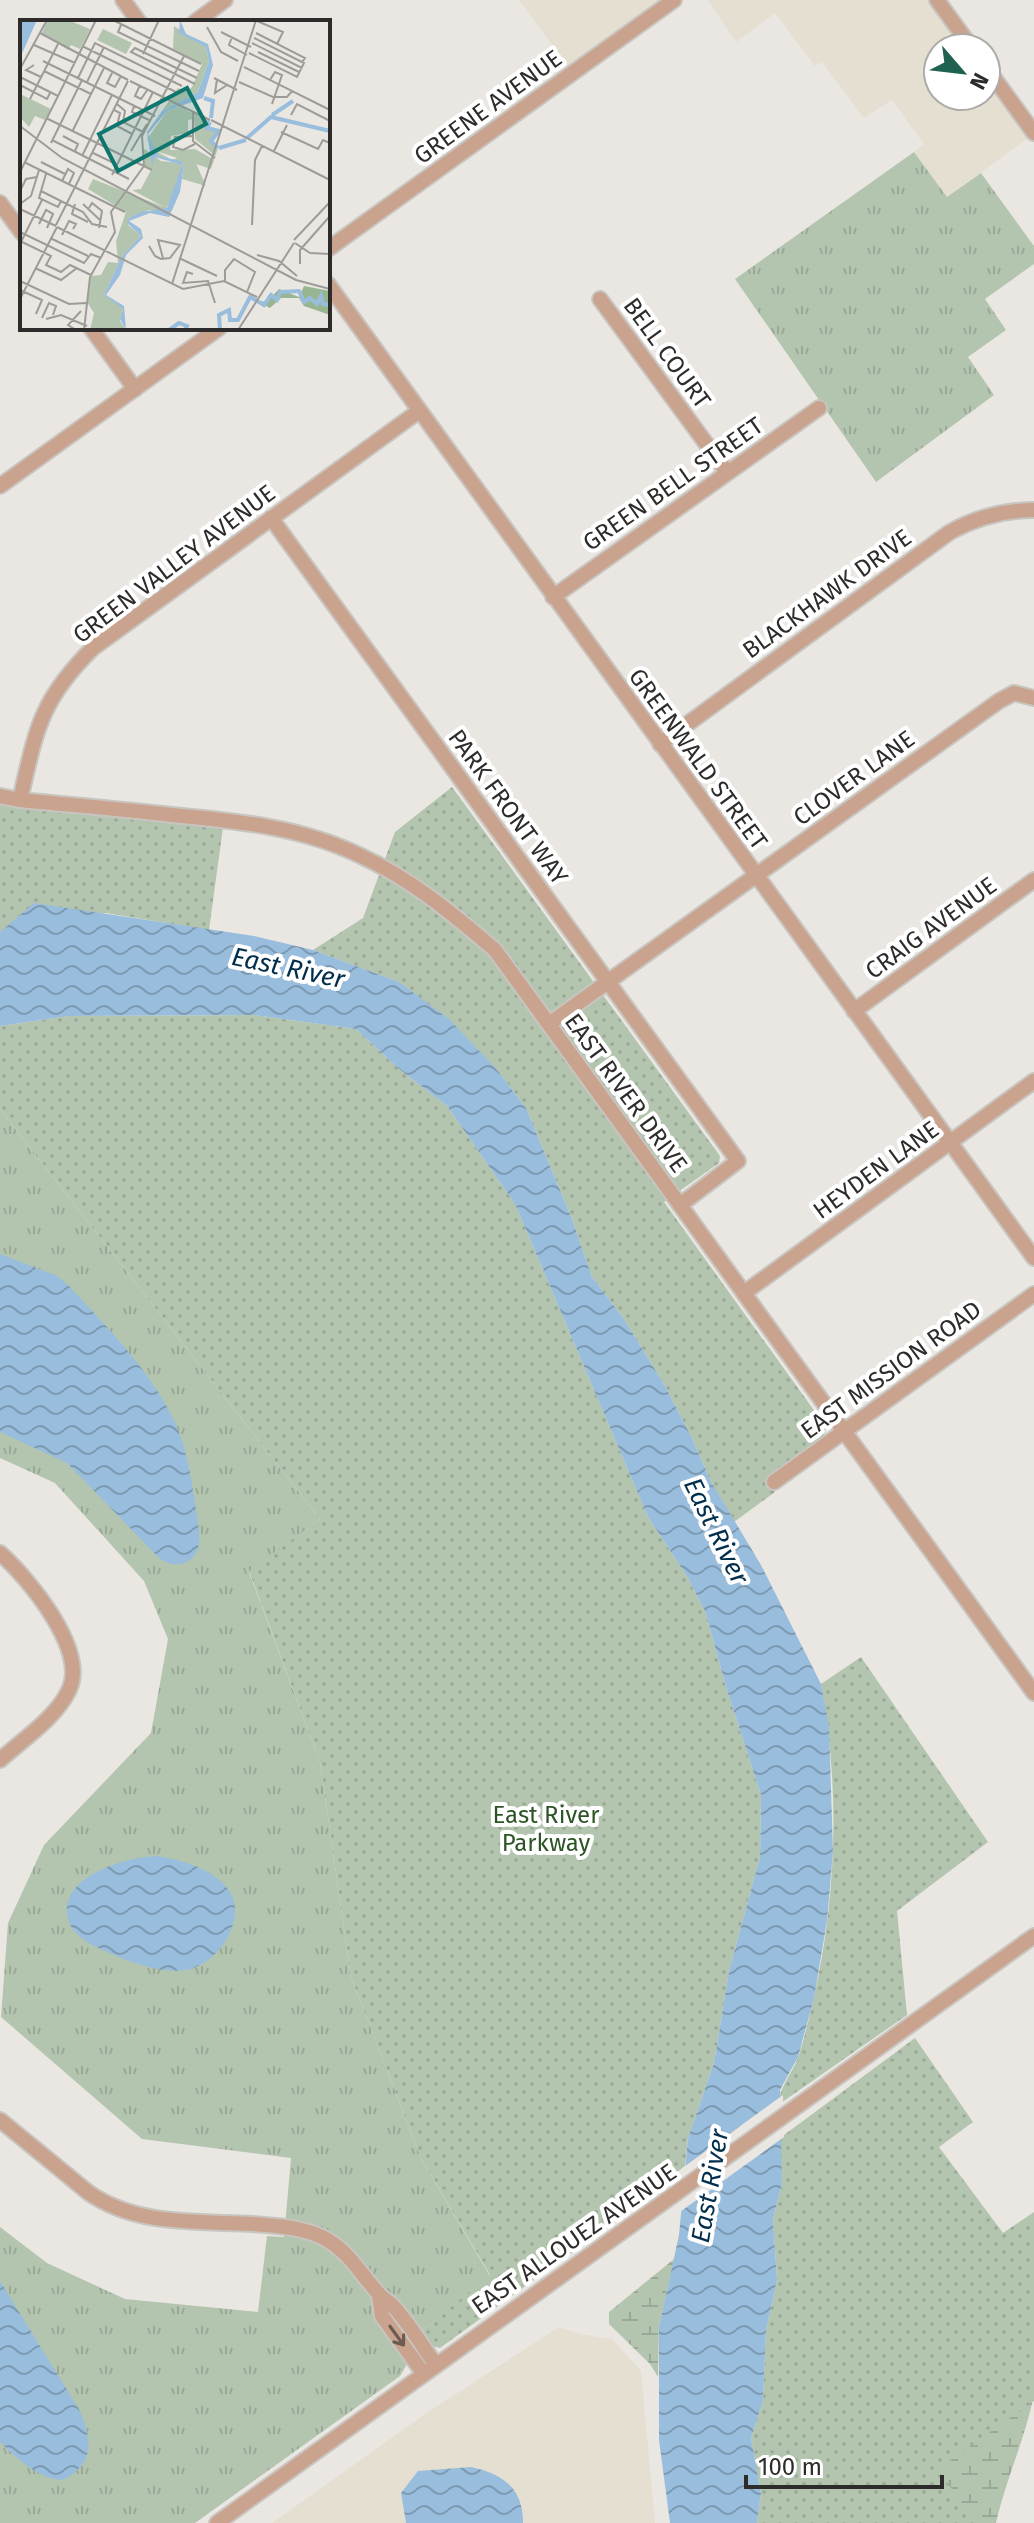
<svg xmlns="http://www.w3.org/2000/svg" width="1034" height="2523" font-family="'Fira Sans',sans-serif">
  <style>
    .built { fill: #e5dfd2 }
    .grass { fill: url(#grass-tufts) }
    .wetland { fill: url(#wetland-marsh) }
    .park { fill: url(#park-dots) }
    .water { fill: url(#water-waves) }
    .pier { fill: #eae7e2 }
    .lines { fill: none; stroke-linecap: round; stroke-linejoin: round }
    .minor-casing { stroke: #c8c5c1; stroke-width: 18 }
    .minor { stroke: #c9a38e; stroke-width: 14 }
    .oneway { stroke: #6b5c52 }
    .labels { text-anchor: middle; dominant-baseline: central; stroke-width: 8; stroke-linejoin: round; paint-order: stroke }
    .street-label { font-size: 24px; fill: #2d2c2a; stroke: #fff }
    .park-label { font-size: 24px; fill: #2c5424; stroke: #fff }
    .water-label { font-size: 26px; font-style: italic; fill: #002e4c; stroke: #fff }
    .inset-river { fill: none; stroke: #99bddc; stroke-width: 4 }
    .inset-road { fill: none; stroke: #9e9c98; stroke-width: 2 }
    .view { fill: #0f766e; fill-opacity: 0.15; stroke: #0f766e; stroke-width: 4 }
    .inset-edge { fill: none; stroke: #2d2c2a; stroke-width: 4 }
  </style>
  <defs>
    <pattern id="grass-tufts" width="24" height="20" patternUnits="userSpaceOnUse" patternTransform="scale(2)"><rect width="24" height="20" fill="#b3c5af"/><path d="M3 7l-1-3M5 7V3M7 7l1-3M15 17l-1-3M17 17v-4M19 17l1-3" fill="none" stroke="#9aa997"/></pattern>
    <pattern id="wetland-marsh" width="20" height="14" patternUnits="userSpaceOnUse" patternTransform="scale(2)"><rect width="20" height="14" fill="#b3c5af"/><path d="M1 5h8M5 5V1M11 12h8M15 12V8" fill="none" stroke="#9aa997"/></pattern>
    <pattern id="park-dots" width="8" height="8" patternUnits="userSpaceOnUse" patternTransform="scale(2)"><rect width="8" height="8" fill="#b3c5af"/><path d="M2 2h.1M6 6h.1" fill="none" stroke="#9aa997" stroke-width="1.8" stroke-linecap="round"/></pattern>
    <pattern id="water-waves" width="16" height="10" patternUnits="userSpaceOnUse" patternTransform="scale(2)"><rect width="16" height="10" fill="#99bddc"/><path d="M0 5q4-4 8 0t8 0" fill="none" stroke="#7d9ab3"/></pattern>
  </defs>
  <rect width="100%" height="100%" fill="#eae7e2"/>
  <g class="built">
    <polygon points="519,0 674,0 573,73"/>
    <polygon points="708,0 937,0 972,48 938,48 938,96 986,96 986,67 1034,134 947,197 914,152 924,144 892,100 864,118 822,62 815,66 775,13 736,42"/>
    <polygon points="559,2327 580,2334 612,2339 641,2371 655,2523 272,2523 425,2414"/>
  </g>
  <g class="grass">
    <polygon points="914,152 947,197 981,173 1034,246 1034,264 985,299 1006,330 968,357 994,395 876,482 735,279"/>
    <polygon points="0,1109 320,1519 249,1572 320,1762 351,1977 421,2158 490,2276 399,2349 407,2364 400,2376 195,2523 0,2523 0,2227 47,2263 125,2299 258,2312 267,2236 284,2237 291,2158 142,2139 1,2017 8,1923 44,1845 151,1733 168,1639 144,1581 55,1483 0,1458"/>
  </g>
  <g class="wetland">
    <polygon points="674,2259 659,2327 658,2377 650,2364 609,2324 609,2312"/>
    <path d="M868,2389L1034,2395C1025,2439 1006,2479 996,2523H885Z"/>
  </g>
  <g class="park">
    <polygon points="452,787 720,1156 719,1163 664,1202 826,1427 824,1436 768,1478 775,1492 734,1522 710,1480 692,1438 665,1386 624,1319 592,1277 572,1219 526,1108 498,1071 399,982 313,950 363,918 395,832"/>
    <polygon points="0,796 224,820 209,930 106,913 0,932"/>
    <polygon points="254,1015 356,1029 399,1069 447,1106 515,1204 648,1517 688,1578 706,1614 726,1687 761,1795 760,1857 729,1971 714,2063 688,2138 685,2166 622,2216 440,2348 427,2345 419,2333 490,2275 421,2158 351,1977 320,1762 249,1571 320,1519 0,1109 0,1026 69,1016"/>
    <path d="M861,1657L988,1842L897,1911L907,2015L778,2105C780,2086 790,2077 797,2060C804,2042 808,2021 813,2001C837,1899 840,1787 821,1684Z"/>
    <polygon points="915,2038 973,2122 939,2147 1003,2233 1034,2212 1034,2401 938,2469 975,2523 757,2523 761,2493 751,2438 763,2401 766,2331 777,2280 773,2219 782,2184 780,2138"/>
  </g>
  <g class="water">
    <polygon points="34,903 254,936 313,950 399,982 449,1019 498,1071 526,1108 572,1219 592,1277 624,1319 665,1386 692,1438 710,1480 761,1565 821,1684 829,1726 833,1852 827,1921 814,1998 798,2057 780,2090 782,2184 773,2219 777,2280 766,2331 763,2401 751,2438 761,2493 757,2523 670,2523 659,2440 659,2327 679,2235 688,2138 714,2063 729,1971 760,1857 761,1795 726,1687 706,1614 688,1578 648,1517 515,1204 447,1106 399,1069 356,1029 254,1015 69,1016 0,1026 0,932"/>
    <path d="M0,1254L57,1276L69,1286C103,1323 141,1361 166,1405C185,1436 191,1474 196,1510C198,1524 204,1546 193,1557C184,1567 171,1566 160,1559L67,1463L0,1432Z"/>
    <path d="M156,1856C200,1862 258,1886 226,1940C219,1952 207,1963 194,1968C169,1977 128,1962 105,1951C89,1944 69,1934 67,1914C63,1875 127,1857 156,1856Z"/>
    <path d="M0,2281L80,2411C92,2441 95,2463 63,2480C40,2480 16,2458 0,2442Z"/>
    <path d="M471,2467C503,2474 523,2488 523,2523H406L401,2493L418,2471Z"/>
  </g>
  <polygon class="pier" points="783,2095 784,2137 677,2214 681,2169"/>
  <g class="lines">
    <defs>
      <g id="minor">
        <polyline points="123,0 139,22"/>
        <polyline points="937,0 972,48"/>
        <polyline points="195,22 225,0"/>
        <polyline points="986,67 1034,133"/>
        <polyline points="0,203 22,233"/>
        <polyline points="328,249 674,0"/>
        <polyline points="328,284 1034,1258"/>
        <polyline points="600,299 727,472"/>
        <polyline points="91,328 135,389"/>
        <polyline points="0,486 219,328"/>
        <polyline points="271,518 738,1161 680,1205"/>
        <polyline points="553,597 819,408"/>
        <path d="M660,744L950,532C977,517 1004,510 1034,510"/>
        <path d="M0,796L20,800C71,805 121,809 172,815C237,821 302,827 361,856C411,879 453,914 495,950L1034,1693"/>
        <path d="M20,800C36,730 40,700 93,648L419,411"/>
        <polyline points="854,1011 1034,880"/>
        <polyline points="549,1024 999,701 1014,693 1034,698"/>
        <polyline points="744,1293 1034,1081"/>
        <polyline points="774,1482 1034,1294"/>
        <path d="M0,1553C29,1579 88,1650 69,1690C56,1718 22,1740 0,1760"/>
        <path d="M0,2120L89,2193C137,2226 197,2221 253,2224C278,2226 302,2227 324,2238C350,2252 360,2274 379,2294C383,2299 389,2302 393,2306C409,2323 422,2346 436,2365"/>
        <polyline points="379,2295 382,2316 424,2374"/>
        <polyline points="217,2523 1034,1936"/>
      </g>
    </defs>
    <use href="#minor" class="minor-casing"/>
    <use href="#minor" class="minor"/>
  </g>
  <defs><path id="oneway-shaft" d="M-6 0H5M1.5-3L5.5 0L1.5 3" fill="none" stroke-width="1.6" stroke-linecap="round" stroke-linejoin="round" transform="scale(2)"/></defs>
  <use class="oneway" href="#oneway-shaft" transform="translate(397 2336) rotate(54)"/>
  <g class="labels">
    <g class="street-label">
      <text transform="translate(488 107) rotate(-36)">GREENE AVENUE</text>
      <text transform="translate(667 353) rotate(54)">BELL COURT</text>
      <text transform="translate(673 484) rotate(-35)">GREEN BELL STREET</text>
      <text transform="translate(174 564) rotate(-37)">GREEN VALLEY AVENUE</text>
      <text transform="translate(827 594) rotate(-36)">BLACKHAWK DRIVE</text>
      <text transform="translate(698 759) rotate(54)">GREENWALD STREET</text>
      <text transform="translate(854 778) rotate(-36)">CLOVER LANE</text>
      <text transform="translate(508 807) rotate(54)">PARK FRONT WAY</text>
      <text transform="translate(931 928) rotate(-36)">CRAIG AVENUE</text>
      <text transform="translate(626 1093) rotate(54)">EAST RIVER DRIVE</text>
      <text transform="translate(876 1170) rotate(-36)">HEYDEN LANE</text>
      <text transform="translate(891 1370) rotate(-36)">EAST MISSION ROAD</text>
      <text transform="translate(574 2239) rotate(-35)">EAST ALLOUEZ AVENUE</text>
    </g>
    <g class="park-label">
      <text x="546" y="1815">East River<tspan x="546" dy="28">Parkway</tspan></text>
    </g>
    <g class="water-label">
      <text transform="translate(288 968) rotate(12)">East River</text>
      <text transform="translate(716 1531) rotate(64)">East River</text>
      <text transform="translate(710 2186) rotate(-80)">East River</text>
    </g>
  </g>
  <g transform="translate(20 20)">
    <rect width="310" height="310" fill="#eae7e2"/>
    <path d="M168,91L190,100L187,108L199,111L191,121L198,128L191,149L136,131L145,111ZM174,99L175,119L192,133L191,138L175,129L150,130L151,116L168,113V100Z" fill="#b3c5af" fill-rule="evenodd"/>
    <path d="M284,266L310,271V295L284,286L279,278H261L250,288L236,281L247,282L259,269L279,277Z" fill="#98b592"/>
    <path d="M27,0H48L70,9L60,29L51,25L48,30L22,13Z" fill="#b3c5af"/>
    <path d="M154,6L186,27L189,42L178,72L142,91L158,68L167,72L172,67L182,44L153,29ZM83,9L112,23L106,34L77,20ZM0,74L31,89L25,100L15,96L9,107L0,97ZM161,86L168,91L145,112L136,131L152,140L162,136L175,141L186,166L162,159L164,145L162,143L158,168L144,192L129,190L109,198L108,205L121,216L102,236L84,275L103,288L100,301L106,310H70L74,293L67,282L71,256L81,255L88,242L98,243L96,221L106,192L68,169L73,159L144,187L112,170L121,169L131,150L124,146L122,127L141,141L160,143L138,136L127,119L147,91Z" fill="#b3c5af"/>
    <path d="M0,0H17L0,38ZM160,0L166,14L188,24L193,45L183,78L147,91L128,114L138,136L160,141L164,145L160,172L149,197L130,193L109,201L121,209L123,218L106,235L100,255L86,275L104,286L106,310L100,299L103,289L84,275L102,236L121,216L107,203L109,198L121,192L147,188L162,145L135,137L132,147L127,112L142,91L178,72L189,42L186,27L159,13Z" fill="#99bddc"/>
    <path class="inset-river" d="M184,78L193,81L191,98M252,95L273,81M190,102L187,108L199,111L191,121L198,128M227,118L251,97L310,111M199,128L226,120M149,310L159,303L167,306L165,310M200,310L199,295L209,290L210,300H218L230,277L244,285L251,275L257,280L260,272L279,271L284,282L290,278L297,284L301,276L303,284L310,285"/>
    <path class="inset-road" d="M93,0L181,44M237,1L263,12L257,24M101,5L98,12L179,51M187,7L201,32L218,41M201,12L231,27M20,13L108,60M236,13L285,38L282,42M212,17L209,25L227,35M232,23L282,48M14,25L55,43M62,26L156,72M238,32L279,52M229,33L277,57L284,43L234,18M123,34L139,0M23,41L135,96M14,45L6,50L21,57M224,47L310,90M0,49L27,0M24,51L71,74M92,53L87,63L95,67L101,56M0,57L38,76M58,58L75,23L162,66M194,58L217,70M197,59L195,73L207,65M250,60L255,52L262,55L252,84M110,61L190,100M67,62L84,27M219,62L253,77H267L272,71M175,64L111,32L115,28L177,58M0,65L27,79L30,73M120,65L115,76L121,79L128,69M10,79L38,24M97,84L105,91L103,102L123,112M114,86L112,92L129,100M94,90L100,93L97,106L112,114M173,91V121L195,138M271,95L277,84L310,101M26,98L132,150M191,100L310,160M0,106L42,138L276,260L310,269M53,110L84,48M261,112L298,129L303,120L310,123M43,116L58,124L55,131M172,116L155,117L153,127L163,130L175,124M32,120L109,159M31,123L62,60M111,131L127,104M254,131L267,105M73,133L96,144M62,136L92,75M4,142L105,192M21,142L45,154M0,152L76,0M26,154L19,178L38,187L41,181M92,155L133,72M42,161L48,149L54,153L49,164M0,171L6,159L17,157M21,171L63,192L72,204L87,207M0,184L11,176L19,150M55,184L52,194L68,202M63,184L81,201M69,188L72,183L82,191L79,208M0,189L36,206M19,204L26,190L33,194L27,208M36,205L108,61M232,205L235,140L242,126M37,207L163,269L204,261L237,277M0,212L64,243L71,234L81,238M42,215L49,201L56,204L53,209M30,218L68,236M274,220L310,182M0,221L31,236L26,245L41,252L50,245L71,255M275,223L290,233L310,234M0,224L22,180M129,226L135,236L141,239L150,238L160,225L138,220L143,238M237,235L259,241L277,256M159,238L197,256M280,244V230L310,196M15,248L41,260L57,248M173,254L167,252L163,263L188,261L195,283M0,261L49,284L66,283M205,261V250L214,239L235,252L227,272M152,264L236,0M0,270L22,280L16,294M0,279L37,207M22,298L29,283L36,286L33,295M26,299L41,295L67,306M56,310L48,305L61,291M64,310L70,257L95,212L91,192L124,146L122,116L164,36M218,310L274,223"/>
    <path class="view" d="M167,68L186,104L98,151L79,114Z"/>
    <rect width="310" height="310" class="inset-edge"/>
  </g>
  <g transform="translate(962 72) rotate(118)"><circle r="38" fill="#ffffff" stroke="#ababaa" stroke-width="2"/>
  <path d="M0-6L14 30L0 20L-14 30Z" fill="#206251"/>
  <text y="-12" font-size="22" font-weight="bold" text-anchor="middle" fill="#2d2c2a">N</text>
  </g>
  <path d="M746 2475v12h196v-12" fill="none" stroke="#2d2c2a" stroke-width="4"/>
  <text x="758" y="2475" font-size="24" fill="#2d2c2a" stroke="#ffffff" stroke-width="6" paint-order="stroke">100 m</text>
</svg>
